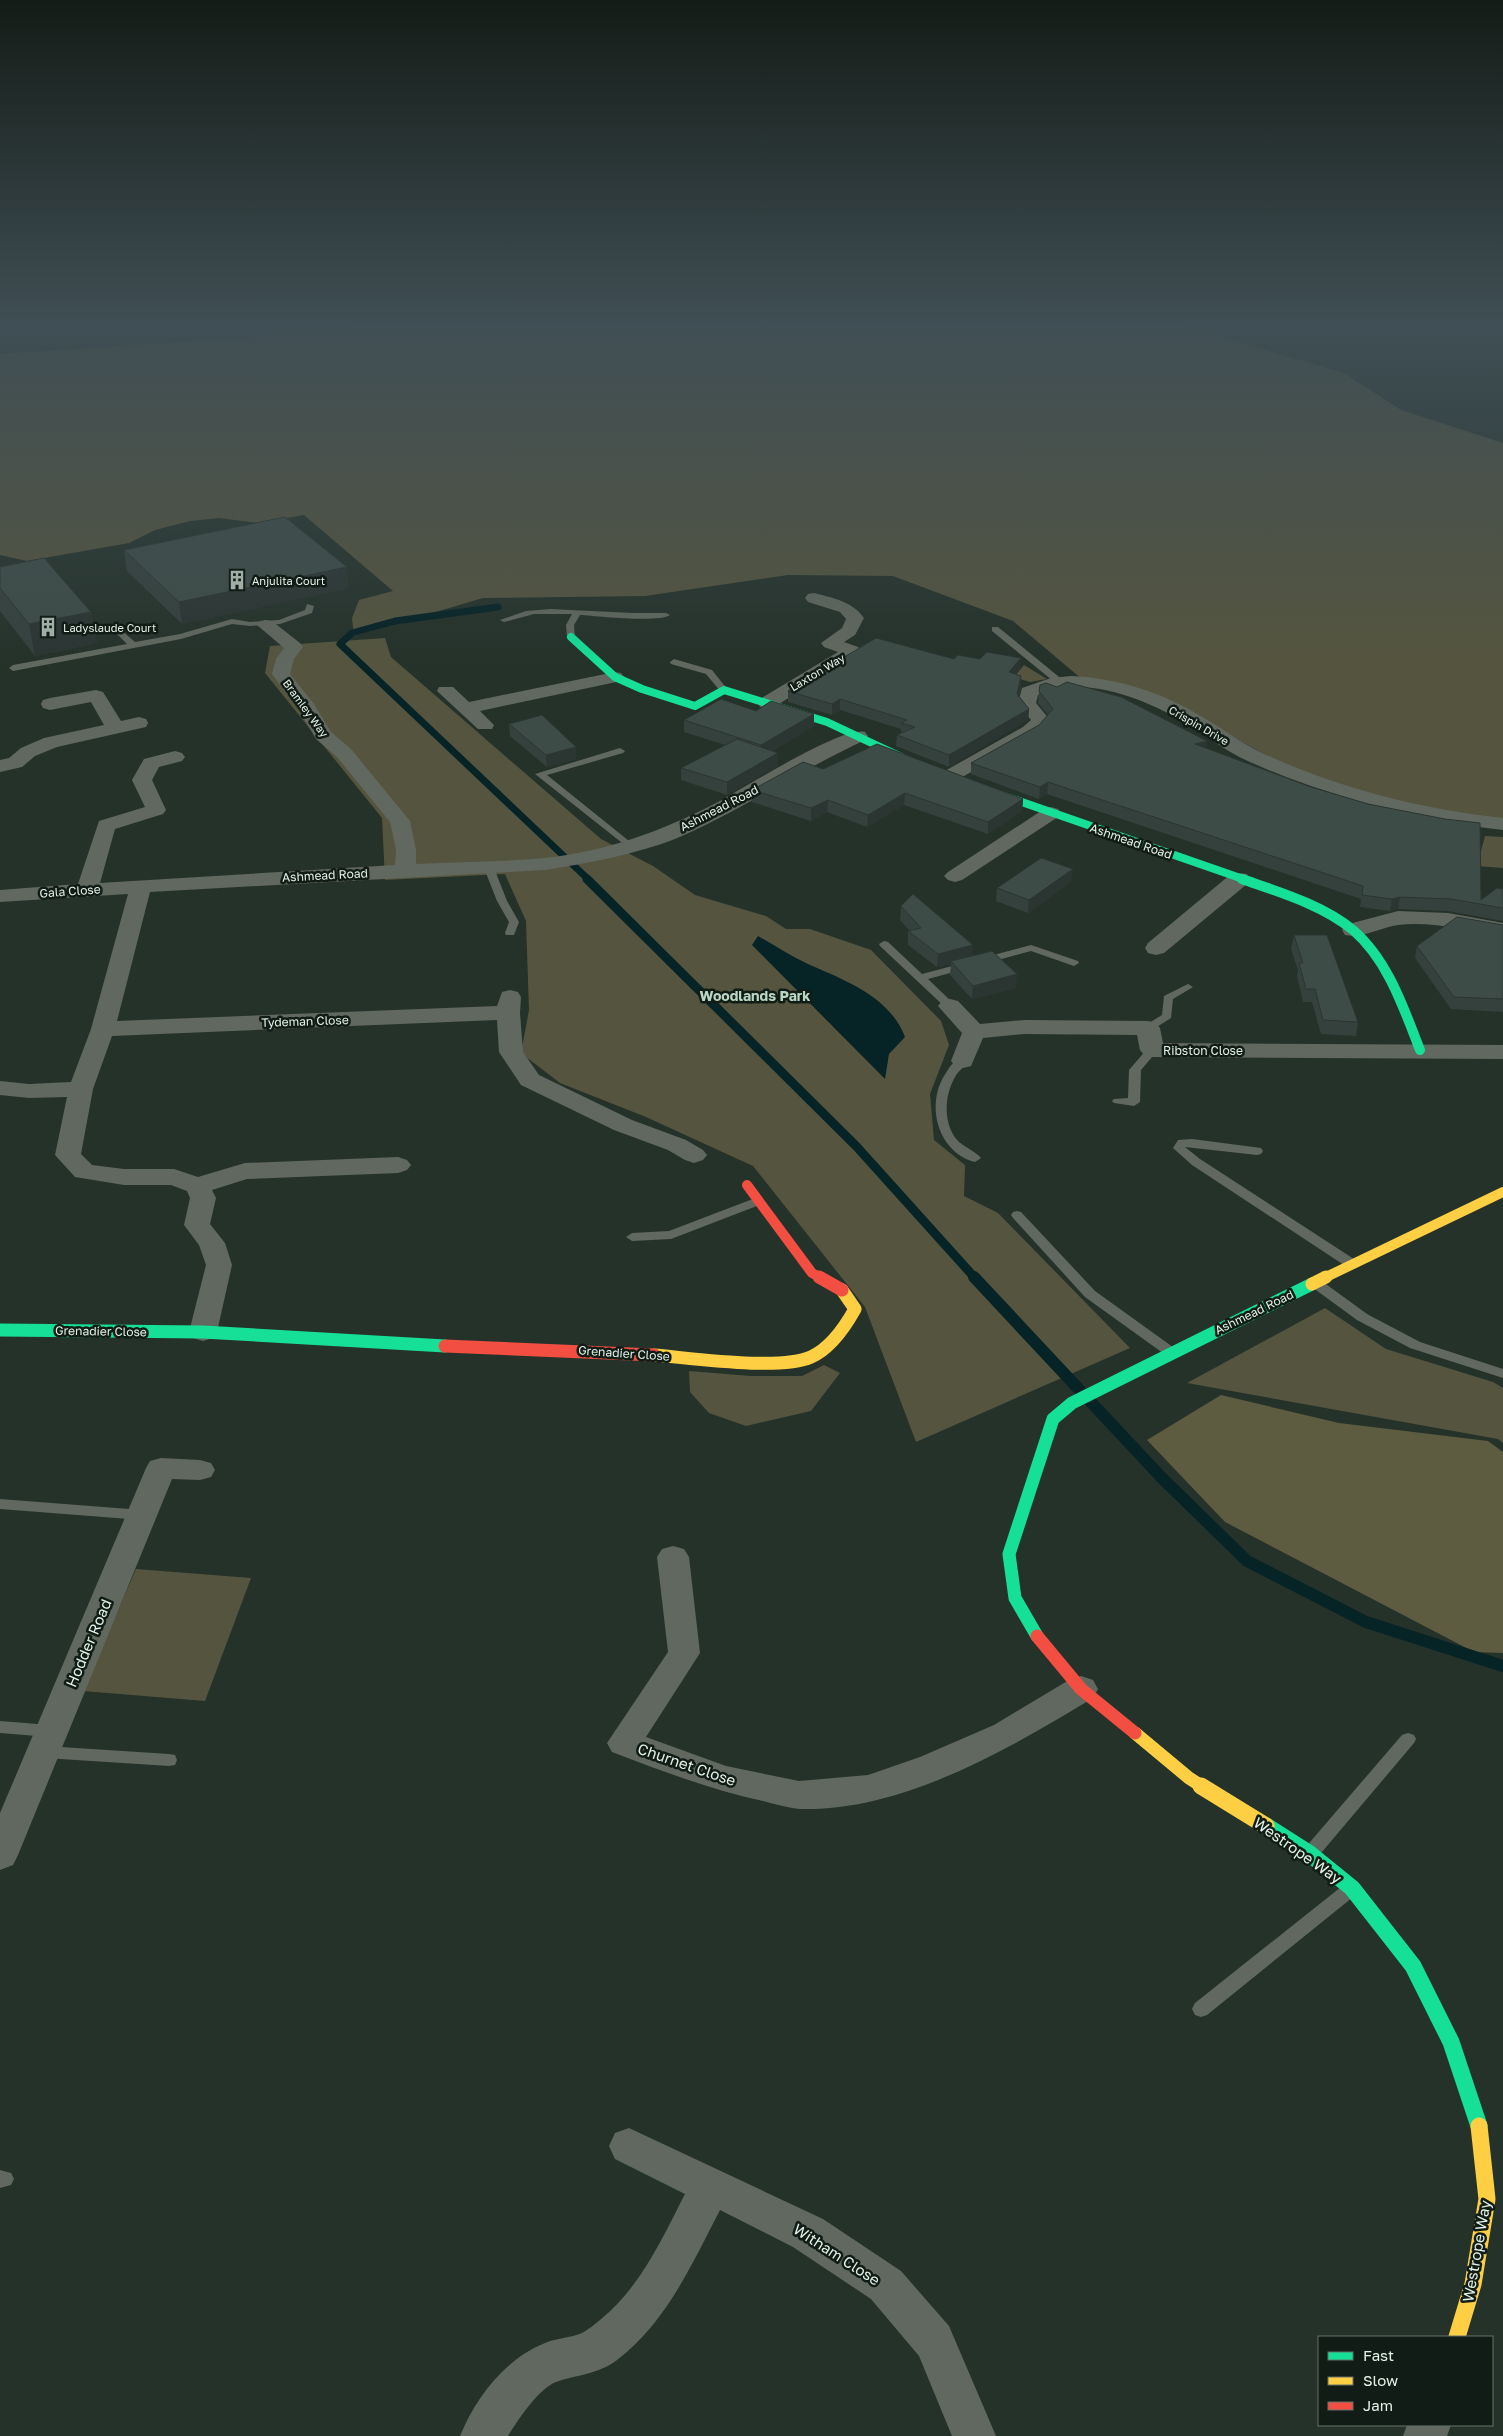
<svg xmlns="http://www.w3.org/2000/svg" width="1503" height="2436" font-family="'Golos Text',sans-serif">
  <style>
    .green { fill: #55553f }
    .forest { fill: #5d5c40 }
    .water { fill: #062326 }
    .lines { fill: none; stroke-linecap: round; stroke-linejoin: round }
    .stream-far2 { stroke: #062326; stroke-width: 7 }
    .stream-far1 { stroke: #062326; stroke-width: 9 }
    .stream { stroke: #062326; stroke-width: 12 }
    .lane { fill: #61685f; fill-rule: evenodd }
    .street { fill: #61685f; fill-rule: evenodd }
    .fast-far3 { stroke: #16e098; stroke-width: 8 }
    .fast-far2 { stroke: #16e098; stroke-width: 10 }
    .fast-far1 { stroke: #16e098; stroke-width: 13 }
    .fast { stroke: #16e098; stroke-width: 17 }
    .slow-far2 { stroke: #ffcf43; stroke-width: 10 }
    .slow-far1 { stroke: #ffcf43; stroke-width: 13 }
    .slow { stroke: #ffcf43; stroke-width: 17 }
    .jam-far1 { stroke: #f24e42; stroke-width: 10 }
    .jam { stroke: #f24e42; stroke-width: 13 }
    .wall { fill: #35413d }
    .shaded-wall { fill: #2b3532 }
    .building { fill: #3e4c47; stroke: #2b3532 }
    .labels { text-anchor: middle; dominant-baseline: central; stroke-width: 5; stroke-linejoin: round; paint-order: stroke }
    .far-poi-label { font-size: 11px; fill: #e3f2e8; stroke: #111c16; text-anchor: start }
    .far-street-label { font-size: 11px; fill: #e3f2e8; stroke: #111c16 }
    .street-label { font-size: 12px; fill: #e3f2e8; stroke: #111c16 }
    .neighbourhood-label { font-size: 14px; font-weight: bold; fill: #bad7c4; stroke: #111c16 }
    .near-street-label { font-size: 15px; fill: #e3f2e8; stroke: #111c16 }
  </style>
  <rect width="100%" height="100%" fill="#25322a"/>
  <g class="green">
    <polygon points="350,324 1159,324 1185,326 1344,373 1401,410 1503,443 1503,818 1465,818 1373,796 1293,770 1179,707 1083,680 1013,621 893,576 788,575 645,596 483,598 354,636 352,618 359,600 393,591 304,515 258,523 219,518 190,521 155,530 129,543 27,561 0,555 0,354 354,330"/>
    <polygon points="385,638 391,657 601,839 653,866 695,895 766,916 786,929 810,929 871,950 941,1021 949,1045 930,1094 934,1140 965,1165 964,1196 998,1213 1130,1348 916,1442 865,1307 753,1166 646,1117 560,1083 521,1053 529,1010 526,921 505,874 385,880 382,818 265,673 270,646"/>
    <polygon points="1024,665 1047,679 1030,682 1014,677"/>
    <polygon points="1485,836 1503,837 1503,868 1477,866"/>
    <polygon points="1325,1308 1386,1349 1493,1382 1503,1388 1503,1443 1498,1439 1187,1383"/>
    <polygon points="824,1365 840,1373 811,1411 746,1426 709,1413 690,1392 689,1371 751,1376 802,1376"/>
    <polygon points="136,1569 251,1578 205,1701 83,1691"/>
  </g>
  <polygon class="forest" points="1221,1395 1339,1423 1488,1441 1503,1452 1503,1653 1474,1652 1225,1522 1147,1440"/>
  <path class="water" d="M758,936C774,945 789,955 806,963C843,980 889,995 905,1037L889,1054L885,1079L752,945Z"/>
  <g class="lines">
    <polyline class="stream-far2" points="498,607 395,621 352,633 340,644 589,880"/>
    <polyline class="stream-far1" points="587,879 857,1147 975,1278"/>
    <polyline class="stream" points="974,1277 1161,1477 1247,1561 1366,1622 1503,1666"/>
    <g class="lane">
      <polygon points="307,604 314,606 312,613 280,624 250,626 232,624 181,639 13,671 9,668 13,665 127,644 110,627 114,624 135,642 180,634 232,619 250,622 279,620 305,610"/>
      <path d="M550,609L633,613H666L670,615C659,623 597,616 580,615L574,625L575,637L571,640L567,637L566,625L572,614H534L504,622L500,620L526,611Z"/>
      <polygon points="992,627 998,627 1064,681 1064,685 1058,685 992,631"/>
      <polygon points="674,659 712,670 728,690 721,692 706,674 671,664 670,662"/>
      <polygon points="620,748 625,751 623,753 547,775 634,845 634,849 631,850 535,774"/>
      <polygon points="489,865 494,868 507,901 519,922 514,935 506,935 505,933 509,922 497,901 484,868"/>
      <polygon points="884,941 888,942 922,974 1031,945 1078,961 1079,963 1074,966 1031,951 928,979 954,1004 956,1006 954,1008 946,1008 880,946 879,944"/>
      <polygon points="1188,984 1193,987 1173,999 1171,1018 1152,1030 1144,1030 1142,1028 1144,1026 1162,1015 1164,996"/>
      <polygon points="1152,1047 1158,1050 1141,1070 1140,1102 1134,1106 1114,1103 1112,1101 1114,1099 1128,1098 1129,1070 1148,1048"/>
      <path d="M963,1058L969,1061C964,1067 957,1072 954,1079C944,1097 943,1126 959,1142C966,1148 975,1151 981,1158L975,1162C937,1152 925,1103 946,1073C950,1066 955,1059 963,1058Z"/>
      <polygon points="1192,1139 1261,1148 1263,1151 1261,1154 1257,1155 1185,1147 1200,1159 1357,1261 1358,1264 1357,1267 1347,1267 1192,1165 1173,1148 1178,1140"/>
      <polygon points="758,1197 762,1198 764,1201 762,1204 671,1239 632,1241 626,1237 632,1233 669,1231"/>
      <polygon points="1017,1211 1021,1212 1095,1291 1177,1350 1179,1353 1177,1356 1167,1356 1085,1297 1013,1218 1011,1215 1013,1212"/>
      <polygon points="1314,1278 1319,1279 1367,1314 1420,1342 1503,1369 1503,1378 1410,1348 1357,1320 1309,1285 1308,1282 1309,1279"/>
      <polygon points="0,1499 142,1510 147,1511 149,1515 147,1519 142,1520 0,1509"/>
      <polygon points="0,1721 50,1725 56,1727 58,1731 56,1735 50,1737 0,1733"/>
      <polygon points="1408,1733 1414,1735 1416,1739 1414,1743 1316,1859 1310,1861 1304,1859 1302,1854 1304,1849 1402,1735"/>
      <polygon points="45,1746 169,1754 175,1755 177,1760 175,1765 169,1766 45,1758 39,1757 37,1752 39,1747"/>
      <polygon points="1352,1881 1358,1883 1361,1888 1358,1893 1207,2015 1201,2017 1195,2015 1192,2009 1195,2003 1346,1883"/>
      <polygon points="0,2170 11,2173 14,2179 11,2185 0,2188"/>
    </g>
    <g class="street">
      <path d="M814,593C833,598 852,601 864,618L855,635L844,642L858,647L861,651L858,655L774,707H760L758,703L760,699L838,652L824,647L821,643L842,628L846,619L840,612L808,602L805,598L808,594Z"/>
      <path d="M266,620L272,621L300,643L303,647L294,659L290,674L314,704L331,732L351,749L410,821L416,850V864C459,862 502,862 544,858C605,852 662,831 716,803C743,789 841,726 865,732L868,736L865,740C800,770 741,811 675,839C633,855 589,863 545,870L150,892L117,1021L497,1006L502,992L510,990L518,992L521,997L520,1013L523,1052L539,1075L632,1120L686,1140L703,1150L707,1155L703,1160L694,1163L685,1160L668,1150L614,1130L521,1085L499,1052L497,1020L112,1036L93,1089L81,1154L92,1165L124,1169H174L198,1177L245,1163L398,1157L407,1160L411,1165L407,1170L398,1173L247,1179L212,1190L216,1198L210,1224L225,1243L232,1265L217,1332L213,1338L203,1341L193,1338L189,1332L206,1265L199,1245L184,1225L190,1198L187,1191L171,1185H124L75,1177L55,1155L67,1097L29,1098L0,1095V1081L29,1084L71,1082L91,1029L128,894L0,902V890L78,884L99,821L145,807L132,780L144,759L175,751L182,753L185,757L182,761L159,767L152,780L166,810L163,814L115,829L100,883L395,865L396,850L390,822L337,757L316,739L299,710L272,674L276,659L284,648L257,625L260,621Z"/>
      <polygon points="615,672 621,673 624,677 621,681 480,711 494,725 492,729 478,729 437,691 439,687 453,687 469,702"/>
      <path d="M1071,676C1118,678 1164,693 1204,718C1224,729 1241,743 1262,753C1338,788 1420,809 1503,818V830C1428,822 1356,803 1286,777C1266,769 1245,761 1227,750C1214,742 1202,732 1189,725C1146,699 1087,674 1038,695L1036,703L1050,720L1037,735L957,780H943L940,776L943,772L1023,727L1031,720L1018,704L1022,688L1051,678Z"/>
      <polygon points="96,690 103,692 121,721 139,717 146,719 148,723 146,727 57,747 35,756 22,767 0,772 0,760 9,758 21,748 44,738 104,725 91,702 50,710 43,708 41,704 43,700 50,698"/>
      <polygon points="1051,807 1058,809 1061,813 1058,817 962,880 955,882 948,880 944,876 948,872 1044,809"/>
      <polygon points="1239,873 1247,874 1250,879 1247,884 1164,953 1156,955 1148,953 1145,948 1148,943 1231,874"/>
      <path d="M1398,911L1448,913L1503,923V937C1471,931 1431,921 1398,925C1381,927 1363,939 1345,935L1342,930L1345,925Z"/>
      <polygon points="950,999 958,1001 980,1024 1024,1020 1148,1021 1156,1023 1160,1028 1163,1043 1503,1045 1503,1059 1152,1057 1144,1055 1140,1050 1137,1035 1024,1034 983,1038 971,1066 963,1068 955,1066 951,1061 962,1033 938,1006 942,1001"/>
      <polygon points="161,1458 200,1460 211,1463 215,1470 211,1477 200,1480 172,1479 18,1855 13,1865 0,1870 0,1813 146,1468 150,1461"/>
      <path d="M673,1546L684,1549L689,1557L700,1653L646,1737L726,1766L799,1781L868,1775L920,1757L994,1725L1069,1680L1081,1676L1093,1680L1098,1689L1093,1698C1009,1749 901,1812 800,1809C788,1808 775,1804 763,1801C711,1790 662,1771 612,1752L607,1743L668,1652L657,1557L662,1549Z"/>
      <path d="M629,2128L823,2219L901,2271L949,2326L996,2436H952L919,2356L871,2299L793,2247L720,2210C692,2264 666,2323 617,2360C599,2374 576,2375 556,2382C538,2389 518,2420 508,2436H460C476,2397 505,2359 545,2343C557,2338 570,2338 582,2333C588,2330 595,2324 600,2320C640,2288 663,2237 685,2194L615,2159L609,2146L615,2133Z"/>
      <polygon points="1407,2425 1451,2425 1447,2436 1403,2436"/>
    </g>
    <g class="fast-far3">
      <polyline points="571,637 615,677 642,689 695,706 724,690 827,722 910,761"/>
      <polyline points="987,790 1246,880"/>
    </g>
    <path class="fast-far2" d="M1242,879C1279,892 1323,905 1353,930C1388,960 1404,1009 1420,1050"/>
    <g class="fast-far1">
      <polyline points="0,1330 203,1332 445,1346"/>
      <polyline points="1037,1636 1015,1598 1009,1554 1053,1419 1072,1403 1312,1284"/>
    </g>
    <polyline class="fast" points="1266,1826 1310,1854 1352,1888 1413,1966 1451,2042 1479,2126"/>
    <polyline class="slow-far2" points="1324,1278 1503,1192"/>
    <g class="slow-far1">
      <polyline points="1312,1284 1326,1277"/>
      <path d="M654,1355C691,1358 780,1371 811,1357C831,1348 845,1327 855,1309L842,1290"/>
      <polyline points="1135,1733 1189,1778 1203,1787"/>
    </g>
    <g class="slow">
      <polyline points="1201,1786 1266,1826"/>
      <polyline points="1457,2337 1473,2284 1487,2199 1479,2126"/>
    </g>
    <polyline class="jam-far1" points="747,1185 812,1273 821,1278"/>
    <g class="jam">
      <polyline points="819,1277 842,1290"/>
      <polyline points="445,1346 654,1355"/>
      <polyline points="1037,1636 1081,1689 1135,1733"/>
    </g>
  </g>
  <g class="wall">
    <polygon points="124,550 349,588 182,624 127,571"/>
    <polygon points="0,567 91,612 97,643 35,656 0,611"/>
    <polygon points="1021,658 1020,669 1016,674 1021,676 1021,687 1019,696 1029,709 1028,720 949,767 896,746 897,735 901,733 901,729 840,710 832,715 788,702 788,691 954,659 980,659"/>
    <polygon points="1039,691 1207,741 1206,748 1481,900 1503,889 1503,921 1448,911 1398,909 1390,911 1360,907 1361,899 1047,794 1039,799 971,774 971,763 1039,725 1048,715 1038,703"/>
    <polygon points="756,711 814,714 814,726 772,751 778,766 727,795 681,780 681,768 725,745 684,732 684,720"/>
    <polygon points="509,724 576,747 576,759 547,767 510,736"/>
    <polygon points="823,769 1023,799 1022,811 988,834 904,805 867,827 827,812 811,821 752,802 752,790"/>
    <polygon points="1071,882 1028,913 996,901 997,888"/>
    <polygon points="901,906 973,956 1016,988 972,999 950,975 951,964 937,967 908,945 908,931 910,931 900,920"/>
    <polygon points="1503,925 1503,1012 1451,1009 1415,958 1417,946"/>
    <polygon points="1294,935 1358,1022 1356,1036 1321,1034 1312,1002 1303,1002 1297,976 1298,970 1291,949"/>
  </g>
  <g class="shaded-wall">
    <polygon points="347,567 349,588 182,624 179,602"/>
    <polygon points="91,612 97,643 35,656 29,624"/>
    <polygon points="1021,658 1020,669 1009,683 1009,672"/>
    <polygon points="1021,676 1021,687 1017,705 1017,694"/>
    <polygon points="840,699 840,710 832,715 832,704"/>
    <polygon points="1029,709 1028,720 949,767 949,755"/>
    <polygon points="814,714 814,726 761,757 761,745"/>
    <polygon points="1207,741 1205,752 1195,744"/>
    <polygon points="576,747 576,759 547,767 546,755"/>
    <polygon points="778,753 778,766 727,795 727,782"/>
    <polygon points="1048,782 1047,794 1039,799 1040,787"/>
    <polygon points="905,793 904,805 867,827 868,815"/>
    <polygon points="1023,799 1022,811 988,834 988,822"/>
    <polygon points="828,800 827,812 811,821 811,808"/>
    <polygon points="1073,869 1071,882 1028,913 1029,900"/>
    <polygon points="1400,897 1398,909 1390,911 1392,899"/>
    <polygon points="973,945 972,959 951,961 951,964 937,967 938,954"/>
    <polygon points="1017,974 1016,988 972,999 973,986"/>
  </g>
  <g class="building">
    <polygon points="285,517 347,567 179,602 124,550"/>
    <polygon points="44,558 91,612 29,624 0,588 0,567"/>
    <polygon points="876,638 954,659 958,655 980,659 987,652 1021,658 1009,672 1021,676 1017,694 1029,709 949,755 897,735 915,727 901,723 907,720 840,699 832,704 788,691"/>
    <polygon points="1067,682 1121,697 1207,741 1195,744 1311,787 1368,804 1445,819 1480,823 1481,900 1497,888 1503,889 1503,908 1451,899 1400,897 1392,899 1362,895 1363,886 1048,782 1040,787 971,763 1039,725 1053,709 1039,691 1040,685 1046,683 1057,687"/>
    <polygon points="721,699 756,711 771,701 814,714 761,745 684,720"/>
    <polygon points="542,715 576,747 546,755 509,724"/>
    <polygon points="737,739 778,753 727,782 681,768"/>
    <polygon points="877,744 1023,799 988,822 905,793 868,815 828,800 811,808 752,790 803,762 823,769"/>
    <polygon points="1041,858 1073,869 1029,900 997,888"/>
    <polygon points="913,894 973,945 938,954 908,931 921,928 901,906"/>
    <polygon points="1457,917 1503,925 1503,999 1454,997 1417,946"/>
    <polygon points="1294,935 1327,935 1358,1022 1323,1020 1315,989 1306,989 1299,963 1303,963"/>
    <polygon points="992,951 1017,974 973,986 951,961"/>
  </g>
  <linearGradient id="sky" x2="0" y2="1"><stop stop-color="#141c17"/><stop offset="0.49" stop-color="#404f55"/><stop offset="1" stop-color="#404f55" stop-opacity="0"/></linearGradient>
  <rect width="1503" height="665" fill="url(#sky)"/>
  <defs>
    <symbol id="building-bare" viewBox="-9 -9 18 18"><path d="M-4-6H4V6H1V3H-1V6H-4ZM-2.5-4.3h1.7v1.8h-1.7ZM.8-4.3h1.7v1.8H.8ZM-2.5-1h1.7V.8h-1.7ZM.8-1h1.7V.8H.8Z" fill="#a0afa6" stroke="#111c16" stroke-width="2.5" paint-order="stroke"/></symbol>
  </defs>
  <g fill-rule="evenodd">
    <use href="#building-bare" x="223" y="566" width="28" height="28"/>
    <use href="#building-bare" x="34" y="613" width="28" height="28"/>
  </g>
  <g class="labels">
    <g class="far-poi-label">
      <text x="252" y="580">Anjulita Court</text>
      <text x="63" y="627">Ladyslaude Court</text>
    </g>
    <g class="far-street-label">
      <text transform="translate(817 672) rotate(-31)">Laxton Way</text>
      <text transform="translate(306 708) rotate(54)">Bramley Way</text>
      <text transform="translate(1199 725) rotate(30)">Crispin Drive</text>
    </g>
    <g class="street-label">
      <text transform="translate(719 808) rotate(-27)">Ashmead Road</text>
      <text transform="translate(1131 841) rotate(19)">Ashmead Road</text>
      <text transform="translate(325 875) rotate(-3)">Ashmead Road</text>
      <text transform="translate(70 891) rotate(-4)">Gala Close</text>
      <text transform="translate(305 1021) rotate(-2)">Tydeman Close</text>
      <text x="1203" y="1050">Ribston Close</text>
      <text transform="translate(1254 1312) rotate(-26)">Ashmead Road</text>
      <text transform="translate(101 1331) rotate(1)">Grenadier Close</text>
      <text transform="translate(624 1353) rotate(4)">Grenadier Close</text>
    </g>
    <g class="neighbourhood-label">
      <text x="755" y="995">Woodlands Park</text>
    </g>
    <g class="near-street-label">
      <text transform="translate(88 1643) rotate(-67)">Hodder Road</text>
      <text transform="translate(687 1764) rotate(19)">Churnet Close</text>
      <text transform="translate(1298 1850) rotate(35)">Westrope Way</text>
      <text transform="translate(1476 2251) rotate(-80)">Westrope Way</text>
      <text transform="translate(837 2254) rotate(33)">Witham Close</text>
    </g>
  </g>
  <rect x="1318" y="2336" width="175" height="90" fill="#111c16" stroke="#65726a"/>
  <rect x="1328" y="2352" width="25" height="8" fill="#16e098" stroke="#65726a"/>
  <text x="1363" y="2361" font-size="15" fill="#e3f2e8">Fast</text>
  <rect x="1328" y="2377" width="25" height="8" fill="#ffcf43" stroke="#65726a"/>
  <text x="1363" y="2386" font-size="15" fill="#e3f2e8">Slow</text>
  <rect x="1328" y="2402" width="25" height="8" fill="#f24e42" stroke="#65726a"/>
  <text x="1363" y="2411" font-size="15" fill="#e3f2e8">Jam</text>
</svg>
